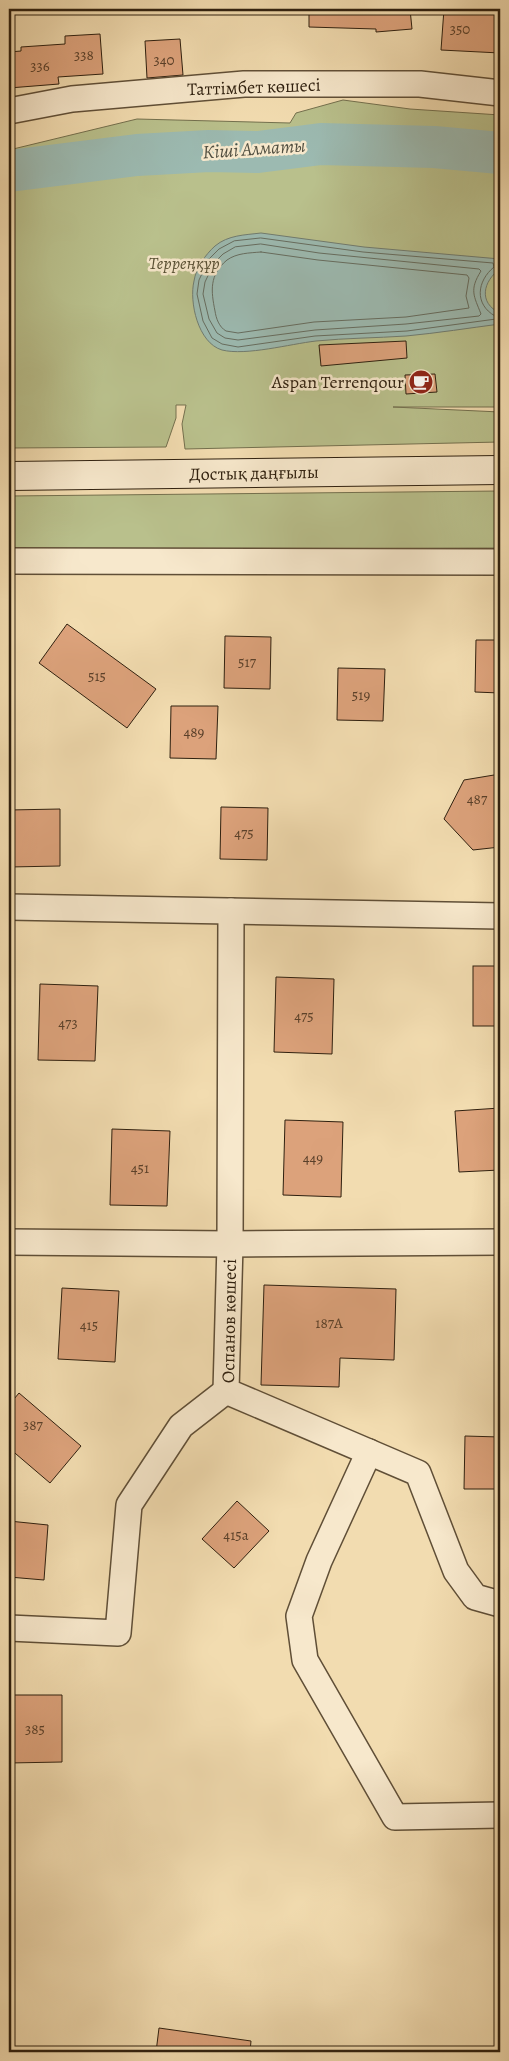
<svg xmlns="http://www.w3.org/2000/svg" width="509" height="2061" font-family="Alegreya,serif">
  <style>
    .green { fill: #b9c08c; stroke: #74704e }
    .water { fill: #9cbab1; stroke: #707c70 }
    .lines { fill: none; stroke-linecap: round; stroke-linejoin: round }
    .shore { stroke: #666d60; stroke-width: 1 }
    .river { stroke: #9cbab1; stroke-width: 42 }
    .building { fill: #dca27b; stroke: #2f200f }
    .street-casing { stroke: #604f37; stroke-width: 28 }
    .secondary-casing { stroke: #2f200f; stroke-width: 30 }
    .street { stroke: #f7e8cc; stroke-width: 25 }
    .secondary { stroke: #f7e8cc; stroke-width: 28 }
    .labels { text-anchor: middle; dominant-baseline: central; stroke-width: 5; stroke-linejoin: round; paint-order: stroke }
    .number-label { font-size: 15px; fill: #5a402a }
    .street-label { font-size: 18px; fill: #2f200f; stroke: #f7e8cc }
    .park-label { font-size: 18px; font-style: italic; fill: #585034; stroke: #f7e8cc }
    .poi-label { font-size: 18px; fill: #2f200f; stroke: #f7e8cc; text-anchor: end }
    .water-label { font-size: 19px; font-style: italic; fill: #504e40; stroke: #f7e8cc }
  </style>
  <rect width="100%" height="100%" fill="#f2dcb0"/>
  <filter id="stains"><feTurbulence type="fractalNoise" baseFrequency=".004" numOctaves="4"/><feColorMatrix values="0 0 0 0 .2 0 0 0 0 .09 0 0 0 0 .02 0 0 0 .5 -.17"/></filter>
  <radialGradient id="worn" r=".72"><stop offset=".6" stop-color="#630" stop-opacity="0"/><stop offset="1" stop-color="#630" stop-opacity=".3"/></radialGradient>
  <g class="green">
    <polygon points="343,100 410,109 500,115 500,407 393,407 500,412 500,442 185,449 182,424 186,405 176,405 176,418 166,447 9,448 9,150 137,119 290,123 296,113"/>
    <polygon points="500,491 500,548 9,550 9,496"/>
  </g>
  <path class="water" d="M261,233L364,247L500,259V269C483,281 478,303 500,313V324C469,328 438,333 406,336C376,338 346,338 316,341C290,344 246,356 222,350C198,343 189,302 194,281C196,268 205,255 215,246C228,235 245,235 261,233Z"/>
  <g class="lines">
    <g class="shore">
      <path d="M261,238L363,252L493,263L494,267C477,281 474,304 495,316L496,319L407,331L315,336L238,347L222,344L212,338L203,321L197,294L199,280L209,259L219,249L234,241Z"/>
      <path d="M261,244L319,253L479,269L481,271C469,290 474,296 481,314L479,316L406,324L315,330L238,340L225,338L217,333L209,319L203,294L205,282L214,263L223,254L235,247Z"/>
      <path d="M261,252L318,260L467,275L469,278L466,296L469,308L406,317L314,322L238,333C234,332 230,332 226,331C219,327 216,318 215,311C211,291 209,275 227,260C237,253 249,253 261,252Z"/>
    </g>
    <polyline class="river" points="9,171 137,155 209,151 258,152 321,144 434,147 500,153"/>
  </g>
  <g class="building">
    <polygon points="309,9 410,9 412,29 376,32 376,29 309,27"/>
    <polygon points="444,9 500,9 500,53 441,50"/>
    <polygon points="100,34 103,74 58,77 59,84 9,88 9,52 21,51 21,47 65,44 65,36"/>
    <polygon points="180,39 183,75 147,78 145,41"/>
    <polygon points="406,341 407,358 321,366 319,345"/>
    <polygon points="435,374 437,392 406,394 405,375"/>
    <polygon points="67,624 156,689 127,728 39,663"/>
    <polygon points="225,636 271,637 270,689 224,688"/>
    <polygon points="476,640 500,640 500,693 475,692"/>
    <polygon points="338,668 385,669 383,721 337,720"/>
    <polygon points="171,706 218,706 216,759 170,758"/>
    <polygon points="500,774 500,847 473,850 444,819 464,780"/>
    <polygon points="221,807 268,808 267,860 220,859"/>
    <polygon points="60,809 60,866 9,867 9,810"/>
    <rect x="473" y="966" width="27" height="60"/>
    <polygon points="276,977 334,979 332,1054 274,1052"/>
    <polygon points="40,984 98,986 95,1061 38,1060"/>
    <polygon points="500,1108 500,1170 459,1172 455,1111"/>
    <polygon points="285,1120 343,1122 341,1197 283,1195"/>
    <polygon points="112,1129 170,1131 167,1206 110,1205"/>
    <polygon points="264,1285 396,1289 394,1360 340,1358 339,1387 261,1385"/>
    <polygon points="62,1288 119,1291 115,1362 58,1359"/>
    <polygon points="19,1393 81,1446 50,1483 9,1448 9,1405"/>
    <polygon points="465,1436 500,1437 500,1489 464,1489"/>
    <polygon points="237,1501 269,1531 234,1568 202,1539"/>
    <polygon points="9,1521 48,1525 44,1580 9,1577"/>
    <polygon points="9,1695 62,1695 62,1762 9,1763"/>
    <polygon points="159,2028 251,2041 250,2052 156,2052"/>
  </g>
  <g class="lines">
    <defs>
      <g id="street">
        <polyline points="9,111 72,99 244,84 420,84 500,93"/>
        <polyline points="9,561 500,562"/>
        <polyline points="9,907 500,916"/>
        <polyline points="231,911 230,1244 226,1391 418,1473 456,1571 475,1597 500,1604"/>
        <polyline points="9,1242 230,1244 500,1242"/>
        <polyline points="369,1452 319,1561 299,1616 305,1660 395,1817 500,1815"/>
        <polyline points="9,1628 118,1633 129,1505 181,1426 226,1391"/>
      </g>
      <polyline id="secondary" points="9,476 500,470"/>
    </defs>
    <use href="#street" class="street-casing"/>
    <use href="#secondary" class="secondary-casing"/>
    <use href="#street" class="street"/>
    <use href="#secondary" class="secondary"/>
  </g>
  <defs>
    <symbol id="cafe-disc" viewBox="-11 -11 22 22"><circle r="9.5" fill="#8f2418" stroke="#f7e8cc"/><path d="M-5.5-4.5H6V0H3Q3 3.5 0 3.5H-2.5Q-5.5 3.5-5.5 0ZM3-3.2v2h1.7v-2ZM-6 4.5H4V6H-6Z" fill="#fff"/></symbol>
  </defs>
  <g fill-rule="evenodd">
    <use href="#cafe-disc" x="407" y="368" width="28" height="28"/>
  </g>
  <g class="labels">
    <g class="number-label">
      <text x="460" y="29">350</text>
      <text x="84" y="55">338</text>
      <text x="164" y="60">340</text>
      <text x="40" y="66">336</text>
      <text x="247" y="662">517</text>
      <text x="97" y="676">515</text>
      <text x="361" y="695">519</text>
      <text x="194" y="732">489</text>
      <text x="477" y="799">487</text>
      <text x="244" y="833">475</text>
      <text x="304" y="1016">475</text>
      <text x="68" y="1023">473</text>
      <text x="313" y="1158">449</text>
      <text x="140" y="1168">451</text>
      <text x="329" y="1323">187А</text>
      <text x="89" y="1325">415</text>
      <text x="33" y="1425">387</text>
      <text x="236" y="1535">415а</text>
      <text x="35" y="1729">385</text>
    </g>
    <g class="street-label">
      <text transform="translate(254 87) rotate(-2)">Таттімбет көшесі</text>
      <text transform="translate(254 473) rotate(-1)">Достық даңғылы</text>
      <text transform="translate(229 1321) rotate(-89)">Оспанов көшесі</text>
    </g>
    <g class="park-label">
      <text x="184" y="263">Терреңқұр</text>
    </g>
    <g class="poi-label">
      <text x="404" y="382">Aspan Terrenqour</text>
    </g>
    <g class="water-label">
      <text transform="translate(254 149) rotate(-4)">Кіші Алматы</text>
    </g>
  </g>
  <rect width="509" height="2061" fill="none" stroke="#f2dcb0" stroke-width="30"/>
  <rect x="10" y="10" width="489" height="2041" fill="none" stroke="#2f200f" stroke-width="2.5"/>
  <rect x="15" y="15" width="479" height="2031" fill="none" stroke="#2f200f"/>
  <rect width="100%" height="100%" filter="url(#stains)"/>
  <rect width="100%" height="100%" fill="url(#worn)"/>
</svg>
